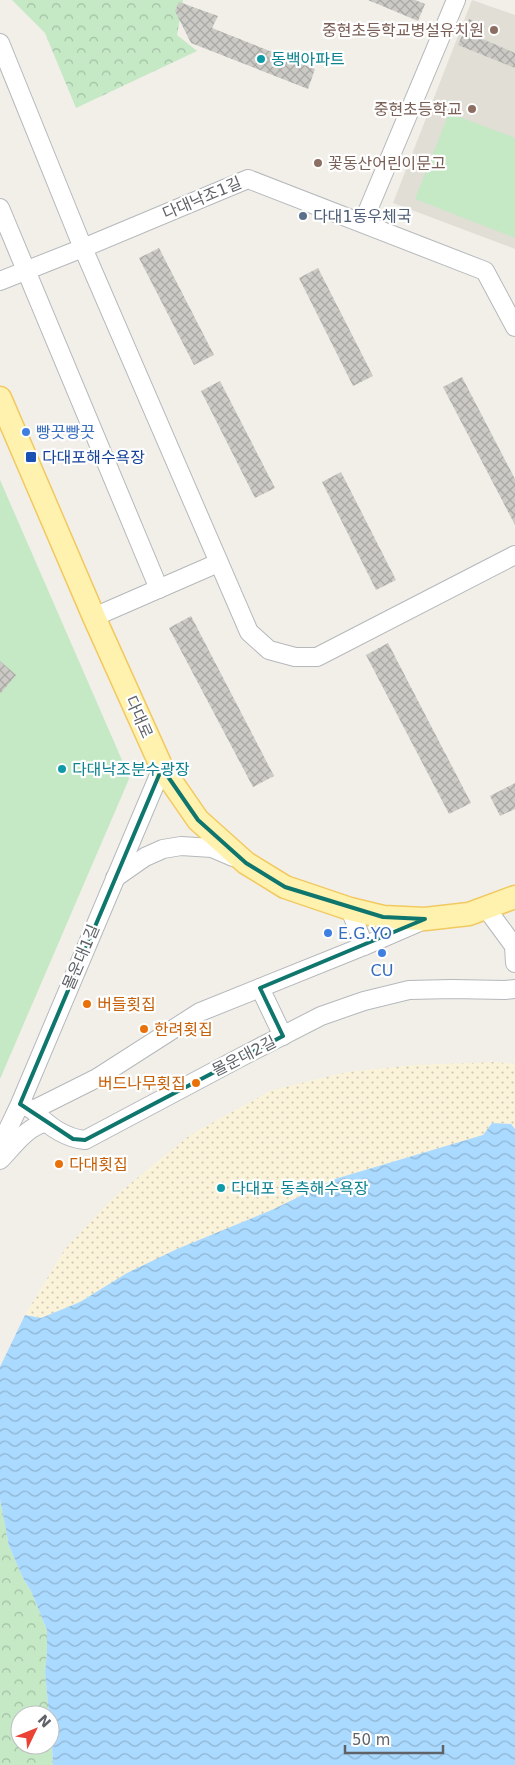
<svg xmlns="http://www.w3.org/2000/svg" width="515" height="1765" font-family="'DejaVu Sans','Noto Sans KR',sans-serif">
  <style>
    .education { fill: #e1ded6 }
    .forest { fill: url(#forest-crowns) }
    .sand { fill: url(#sand-dots) }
    .park { fill: #c5e8c5 }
    .water { fill: url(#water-waves) }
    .building { fill: url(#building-cross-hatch) }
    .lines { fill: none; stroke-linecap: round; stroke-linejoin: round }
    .minor-casing { stroke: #b5b8bc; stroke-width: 20 }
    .major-casing { stroke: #f2c960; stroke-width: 25 }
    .minor { stroke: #fff; stroke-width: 18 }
    .major { stroke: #fff2af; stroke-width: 22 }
    .marked { fill: none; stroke: #0f766e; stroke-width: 4; stroke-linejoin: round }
    .education-dot { fill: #8d6e63; stroke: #fff; stroke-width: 2 }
    .culture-dot { fill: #0f9aa8; stroke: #fff; stroke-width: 2 }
    .service-dot { fill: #5c6f8a; stroke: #fff; stroke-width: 2 }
    .shop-dot { fill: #3f7fe0; stroke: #fff; stroke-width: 2 }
    .transit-dot { fill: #1a4fb4; stroke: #fff; stroke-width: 2 }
    .food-dot { fill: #e8710a; stroke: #fff; stroke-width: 2 }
    .labels { text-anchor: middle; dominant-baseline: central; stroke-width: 4.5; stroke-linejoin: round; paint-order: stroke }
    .education-label { font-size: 16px; fill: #785e54; stroke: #fff; text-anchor: end }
    .culture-label { font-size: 16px; fill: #0d838f; stroke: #fff; text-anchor: start }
    .street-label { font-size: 16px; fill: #5f6368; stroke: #fff }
    .service-label { font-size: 16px; fill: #4e5e75; stroke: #fff; text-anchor: start }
    .shop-label { font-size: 16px; fill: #366cbe; stroke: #fff; text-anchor: start }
    .transit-label { font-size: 16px; fill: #164399; stroke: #fff; text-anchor: start }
    .food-label { font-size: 16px; fill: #c56008; stroke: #fff; text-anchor: start }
  </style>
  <defs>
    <pattern id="forest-crowns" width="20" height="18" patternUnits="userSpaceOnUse" patternTransform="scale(1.25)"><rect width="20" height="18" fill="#c5e8c5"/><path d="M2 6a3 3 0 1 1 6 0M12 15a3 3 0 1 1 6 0" fill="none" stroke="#a3c0a4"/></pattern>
    <pattern id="sand-dots" width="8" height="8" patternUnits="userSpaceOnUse" patternTransform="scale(1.25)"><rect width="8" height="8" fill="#fbf3d9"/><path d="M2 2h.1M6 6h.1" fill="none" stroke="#cec8b4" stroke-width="1.8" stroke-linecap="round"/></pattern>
    <pattern id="water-waves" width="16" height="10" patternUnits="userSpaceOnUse" patternTransform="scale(1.25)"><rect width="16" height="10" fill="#aadaff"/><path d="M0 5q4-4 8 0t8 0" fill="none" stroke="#8eb4d2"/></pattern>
    <pattern id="building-cross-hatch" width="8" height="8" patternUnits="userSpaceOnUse" patternTransform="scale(1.25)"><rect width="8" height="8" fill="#cccac5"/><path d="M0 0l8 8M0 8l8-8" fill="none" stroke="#a9a8a4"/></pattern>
  </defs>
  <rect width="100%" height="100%" fill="#f1efe8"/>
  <polygon class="education" points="472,0 515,15 515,249 393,203"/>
  <g class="forest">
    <polygon points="12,0 183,0 177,35 197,51 76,108 45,33"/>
    <polygon points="0,1499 9,1546 23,1578 31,1591 47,1630 47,1652 45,1672 49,1715 20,1715 20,1745 50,1745 50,1730 53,1765 0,1765"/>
  </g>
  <polygon class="sand" points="495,1062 515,1064 515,1129 511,1124 492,1123 483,1135 335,1179 274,1209 127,1273 80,1302 41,1318 25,1315 65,1249 114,1197 190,1135 272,1090 347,1072 414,1065"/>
  <g class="park">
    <polygon points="449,113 515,138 515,238 415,199"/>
    <polygon points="0,480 125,767 129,779 0,1079"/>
  </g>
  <polygon class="water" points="492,1123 511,1124 515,1129 515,1765 53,1765 50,1715 49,1715 45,1672 47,1652 47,1630 31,1591 23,1578 9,1546 0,1499 0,1367 25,1315 41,1318 80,1302 127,1273 177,1249 274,1209 335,1179 483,1135"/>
  <g class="building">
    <polygon points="368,0 415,0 425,4 418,21"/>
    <polygon points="179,2 218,16 212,28 315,69 308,89 191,43 175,11"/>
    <polygon points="469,19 485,26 480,38 515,53 515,68 458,45"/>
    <polygon points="159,248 214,355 194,365 139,258"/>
    <polygon points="318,268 373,376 353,386 299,278"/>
    <polygon points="462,377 515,479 515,525 443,387"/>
    <polygon points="220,381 275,488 255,498 201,391"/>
    <polygon points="341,472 396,580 376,590 322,482"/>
    <polygon points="191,616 274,776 253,787 169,628"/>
    <polygon points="388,643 471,803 449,814 366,655"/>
    <polygon points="0,661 16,675 0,694"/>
    <polygon points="515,783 515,809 500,816 490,796"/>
  </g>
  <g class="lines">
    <defs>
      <g id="minor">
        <polyline points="0,43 83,248 249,632 269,650 295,657 317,657 515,555"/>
        <polyline points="0,208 159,589"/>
        <polyline points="363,222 456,0"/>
        <polyline points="0,281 83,248 248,179 485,271 515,327"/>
        <polyline points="94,617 218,563"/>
        <polyline points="115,878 145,857 163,849 181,846 212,848 233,857"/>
        <polyline points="486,908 514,946 515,963"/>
        <polyline points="350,909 364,946 424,920"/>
        <polyline points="260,988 283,1036"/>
        <polyline points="23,1105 33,1110 97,1078 200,1012 364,946"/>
        <path d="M33,1110C47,1125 64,1138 85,1140L243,1056L321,1016L364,1001L409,990L452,989L505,990L515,989"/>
        <polyline points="0,1146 20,1104 162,768"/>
        <path d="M0,1160C13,1147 26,1127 45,1123"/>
      </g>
      <polyline id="major" points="0,398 94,617 162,768 198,820 246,863 285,887 350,909 383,917 425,919 469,914 515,897"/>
    </defs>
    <use href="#minor" class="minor-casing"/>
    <use href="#major" class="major-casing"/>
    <use href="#minor" class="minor"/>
    <use href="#major" class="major"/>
  </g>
  <path class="marked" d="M162,768L198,820L246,863L285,887L383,917L425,919L260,988L283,1036L85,1140L73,1139L20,1104Z"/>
  <g class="education-dot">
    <circle cx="494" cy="30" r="5"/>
    <circle cx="472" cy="109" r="5"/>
    <circle cx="318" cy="163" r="5"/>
  </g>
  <g class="culture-dot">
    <circle cx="261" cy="59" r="5"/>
    <circle cx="62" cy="769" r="5"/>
    <circle cx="221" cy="1188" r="5"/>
  </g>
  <circle class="service-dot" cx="303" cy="216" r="5"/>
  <g class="shop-dot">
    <circle cx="26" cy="432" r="5"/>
    <circle cx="328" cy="933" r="5"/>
    <circle cx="382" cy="953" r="5"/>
  </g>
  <rect class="transit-dot" x="25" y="451" width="12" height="12" rx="2.5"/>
  <g class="food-dot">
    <circle cx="87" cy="1004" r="5"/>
    <circle cx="144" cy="1029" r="5"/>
    <circle cx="196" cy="1083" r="5"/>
    <circle cx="59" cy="1164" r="5"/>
  </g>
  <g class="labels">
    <g class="education-label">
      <text x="484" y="30">중현초등학교병설유치원</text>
      <text x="462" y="109">중현초등학교</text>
      <text x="328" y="163" text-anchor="start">꽃동산어린이문고</text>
    </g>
    <g class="culture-label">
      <text x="271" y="59">동백아파트</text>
      <text x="72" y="769">다대낙조분수광장</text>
      <text x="231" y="1188">다대포 동측해수욕장</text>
    </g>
    <g class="street-label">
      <text transform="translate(202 198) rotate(-23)">다대낙조1길</text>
      <text transform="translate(139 717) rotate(66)">다대로</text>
      <text transform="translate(81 957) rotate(-67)">몰운대1길</text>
      <text transform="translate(244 1056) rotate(-27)">몰운대2길</text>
    </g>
    <g class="service-label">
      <text x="313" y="216">다대1동우체국</text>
    </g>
    <g class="shop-label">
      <text x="36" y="432">빵끗빵끗</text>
      <text x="338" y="933">E.G.YO</text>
      <text x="382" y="970" text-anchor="middle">CU</text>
    </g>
    <g class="transit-label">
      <text x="42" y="457">다대포해수욕장</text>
    </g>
    <g class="food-label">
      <text x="97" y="1004">버들횟집</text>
      <text x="154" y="1029">한려횟집</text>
      <text x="186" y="1083" text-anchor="end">버드나무횟집</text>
      <text x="69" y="1164">다대횟집</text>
    </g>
  </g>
  <g transform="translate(35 1730) rotate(47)"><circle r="24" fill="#ffffff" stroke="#bfc1c3"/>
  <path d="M0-4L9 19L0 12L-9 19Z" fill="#ea4335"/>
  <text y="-8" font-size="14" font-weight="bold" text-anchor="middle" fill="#5f6368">N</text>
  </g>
  <path d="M345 1745v8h98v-8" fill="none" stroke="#5f6368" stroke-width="2.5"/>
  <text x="352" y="1745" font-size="15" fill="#5f6368" stroke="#ffffff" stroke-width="4" paint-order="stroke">50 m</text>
</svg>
